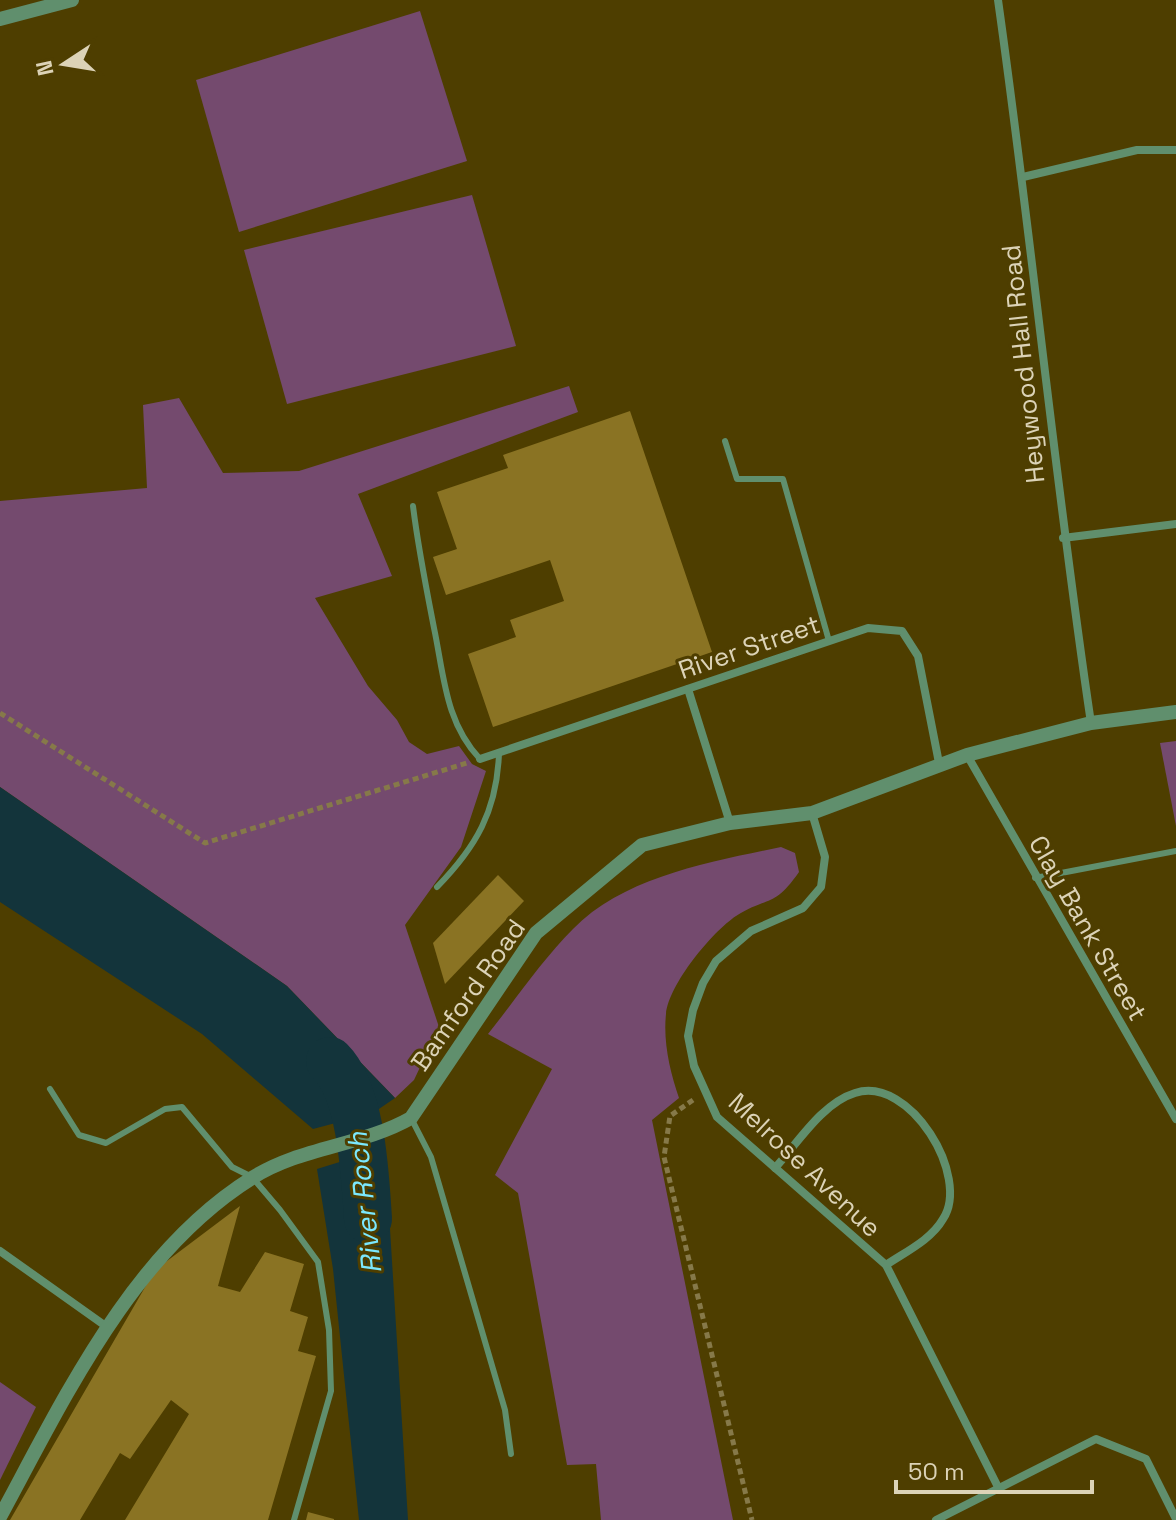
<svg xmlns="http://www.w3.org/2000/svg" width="1176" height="1520" font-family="'Space Grotesk',sans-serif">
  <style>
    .green { fill: #744a6e }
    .water { fill: #13343b }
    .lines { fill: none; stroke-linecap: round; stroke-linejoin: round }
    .river { stroke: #13343b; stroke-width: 48 }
    .building { fill: #8a7323 }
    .path { stroke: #867949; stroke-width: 5; stroke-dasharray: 6 4; stroke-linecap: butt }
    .service { stroke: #608f6d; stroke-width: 6 }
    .minor { stroke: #608f6d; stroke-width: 8 }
    .tertiary { stroke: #608f6d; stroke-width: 14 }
    .labels { text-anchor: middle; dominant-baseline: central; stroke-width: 6; stroke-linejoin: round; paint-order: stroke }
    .street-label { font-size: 26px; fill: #dcd3b7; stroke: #4e3e00 }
    .water-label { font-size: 28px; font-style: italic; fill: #7be8fe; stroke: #4e3e00 }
  </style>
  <rect width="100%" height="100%" fill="#4e3e00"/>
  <g class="green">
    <polygon points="420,11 467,161 239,232 196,80"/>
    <polygon points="472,195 516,346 287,404 244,250"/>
    <polygon points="569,386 578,412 358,494 392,576 315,598 368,686 397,720 409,742 427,754 459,746 472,764 486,771 461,847 405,925 439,1027 414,1080 395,1098 287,986 0,787 0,501 147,488 143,405 179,398 223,473 299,471"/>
    <polygon points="1176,741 1176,826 1160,743"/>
    <path d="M781,847L795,853L799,872C774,908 768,896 736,916C712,932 669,984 666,1014C663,1042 670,1072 679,1098L652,1120L733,1520H601L596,1464L567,1465L518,1193L495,1175L552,1069L488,1034C516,999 542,960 573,929C625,876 711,862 781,847Z"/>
    <polygon points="0,1382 36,1407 0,1480"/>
  </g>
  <g class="water">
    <polygon points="0,787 287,986 395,1098 373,1113 313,1129 202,1034 0,902"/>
    <polygon points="385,1148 408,1520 359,1520 333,1269 317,1169"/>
  </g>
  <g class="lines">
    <path class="river" d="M330,1061C362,1093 365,1175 368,1219"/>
  </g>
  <g class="building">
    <polygon points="630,411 712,652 493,727 468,654 516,637 510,620 564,601 550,560 446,595 433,557 457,549 437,492 508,468 503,455"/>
    <polygon points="498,875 524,901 445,984 433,943"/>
    <polygon points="240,1206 218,1286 240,1292 265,1252 304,1264 290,1311 308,1317 298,1351 316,1356 268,1520 125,1520 189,1414 171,1400 130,1459 120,1453 80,1520 10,1520 155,1270"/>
    <polygon points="308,1512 334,1519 334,1520 306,1520"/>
  </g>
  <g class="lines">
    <g class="path">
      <polyline points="0,713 205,843 467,763"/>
      <polyline points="693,1100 670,1116 664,1157 752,1520"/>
    </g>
    <g class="service">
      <polyline points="725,441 737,479 783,479 829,641"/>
      <path d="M413,506C418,547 426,587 434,628C444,675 445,722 480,759"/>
      <polyline points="1035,878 1176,851"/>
      <path d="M437,887C476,847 497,811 499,753"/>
      <polyline points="50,1089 79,1135 106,1143 165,1109 182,1107 232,1167 252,1177 280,1210 318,1262 329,1330 331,1391 294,1520"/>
      <polyline points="411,1118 431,1157 505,1410 511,1454"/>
    </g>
    <g class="minor">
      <path d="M998,0C1032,241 1055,482 1091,723"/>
      <polyline points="1023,177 1137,150 1176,150"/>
      <polyline points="1063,538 1176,524"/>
      <polyline points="688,689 730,823"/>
      <polyline points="967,755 1176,1119"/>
      <polyline points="480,759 868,628 902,631 918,656 939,763"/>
      <polyline points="812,813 825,857 821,887 803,908 751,931 716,961 703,983 693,1010 688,1036 694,1066 717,1117 886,1265 998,1487"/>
      <path d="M775,1168C797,1144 822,1103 855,1093C910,1075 971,1177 943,1219C931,1240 905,1252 886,1265"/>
      <polyline points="0,1251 107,1327"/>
      <polyline points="936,1520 1096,1439 1146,1459 1176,1519"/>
    </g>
    <g class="tertiary">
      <polyline points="0,19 72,0"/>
      <path d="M0,1517C65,1397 132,1253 252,1178C300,1147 362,1146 411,1118L536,933L642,845L730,823L812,813L967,755L1091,723L1176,712"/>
    </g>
  </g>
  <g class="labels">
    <g class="street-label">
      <text transform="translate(1023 364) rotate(-96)">Heywood Hall Road</text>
      <text transform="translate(749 647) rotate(-19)">River Street</text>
      <text transform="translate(1088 928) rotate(60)">Clay Bank Street</text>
      <text transform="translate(468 995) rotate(-55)">Bamford Road</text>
      <text transform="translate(805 1165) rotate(43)">Melrose Avenue</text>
    </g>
    <g class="water-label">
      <text transform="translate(364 1203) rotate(-96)">River Roch</text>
    </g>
  </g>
  <g transform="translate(64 64) rotate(258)" stroke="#4e3e00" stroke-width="6" paint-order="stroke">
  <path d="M0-6L14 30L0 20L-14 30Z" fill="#dcd3b7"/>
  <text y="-12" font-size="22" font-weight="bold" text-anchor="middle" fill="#dcd3b7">N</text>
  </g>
  <path d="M896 1480v12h196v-12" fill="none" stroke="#dcd3b7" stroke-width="4"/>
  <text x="908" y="1480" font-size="24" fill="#dcd3b7" stroke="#4e3e00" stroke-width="6" paint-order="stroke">50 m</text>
</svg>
